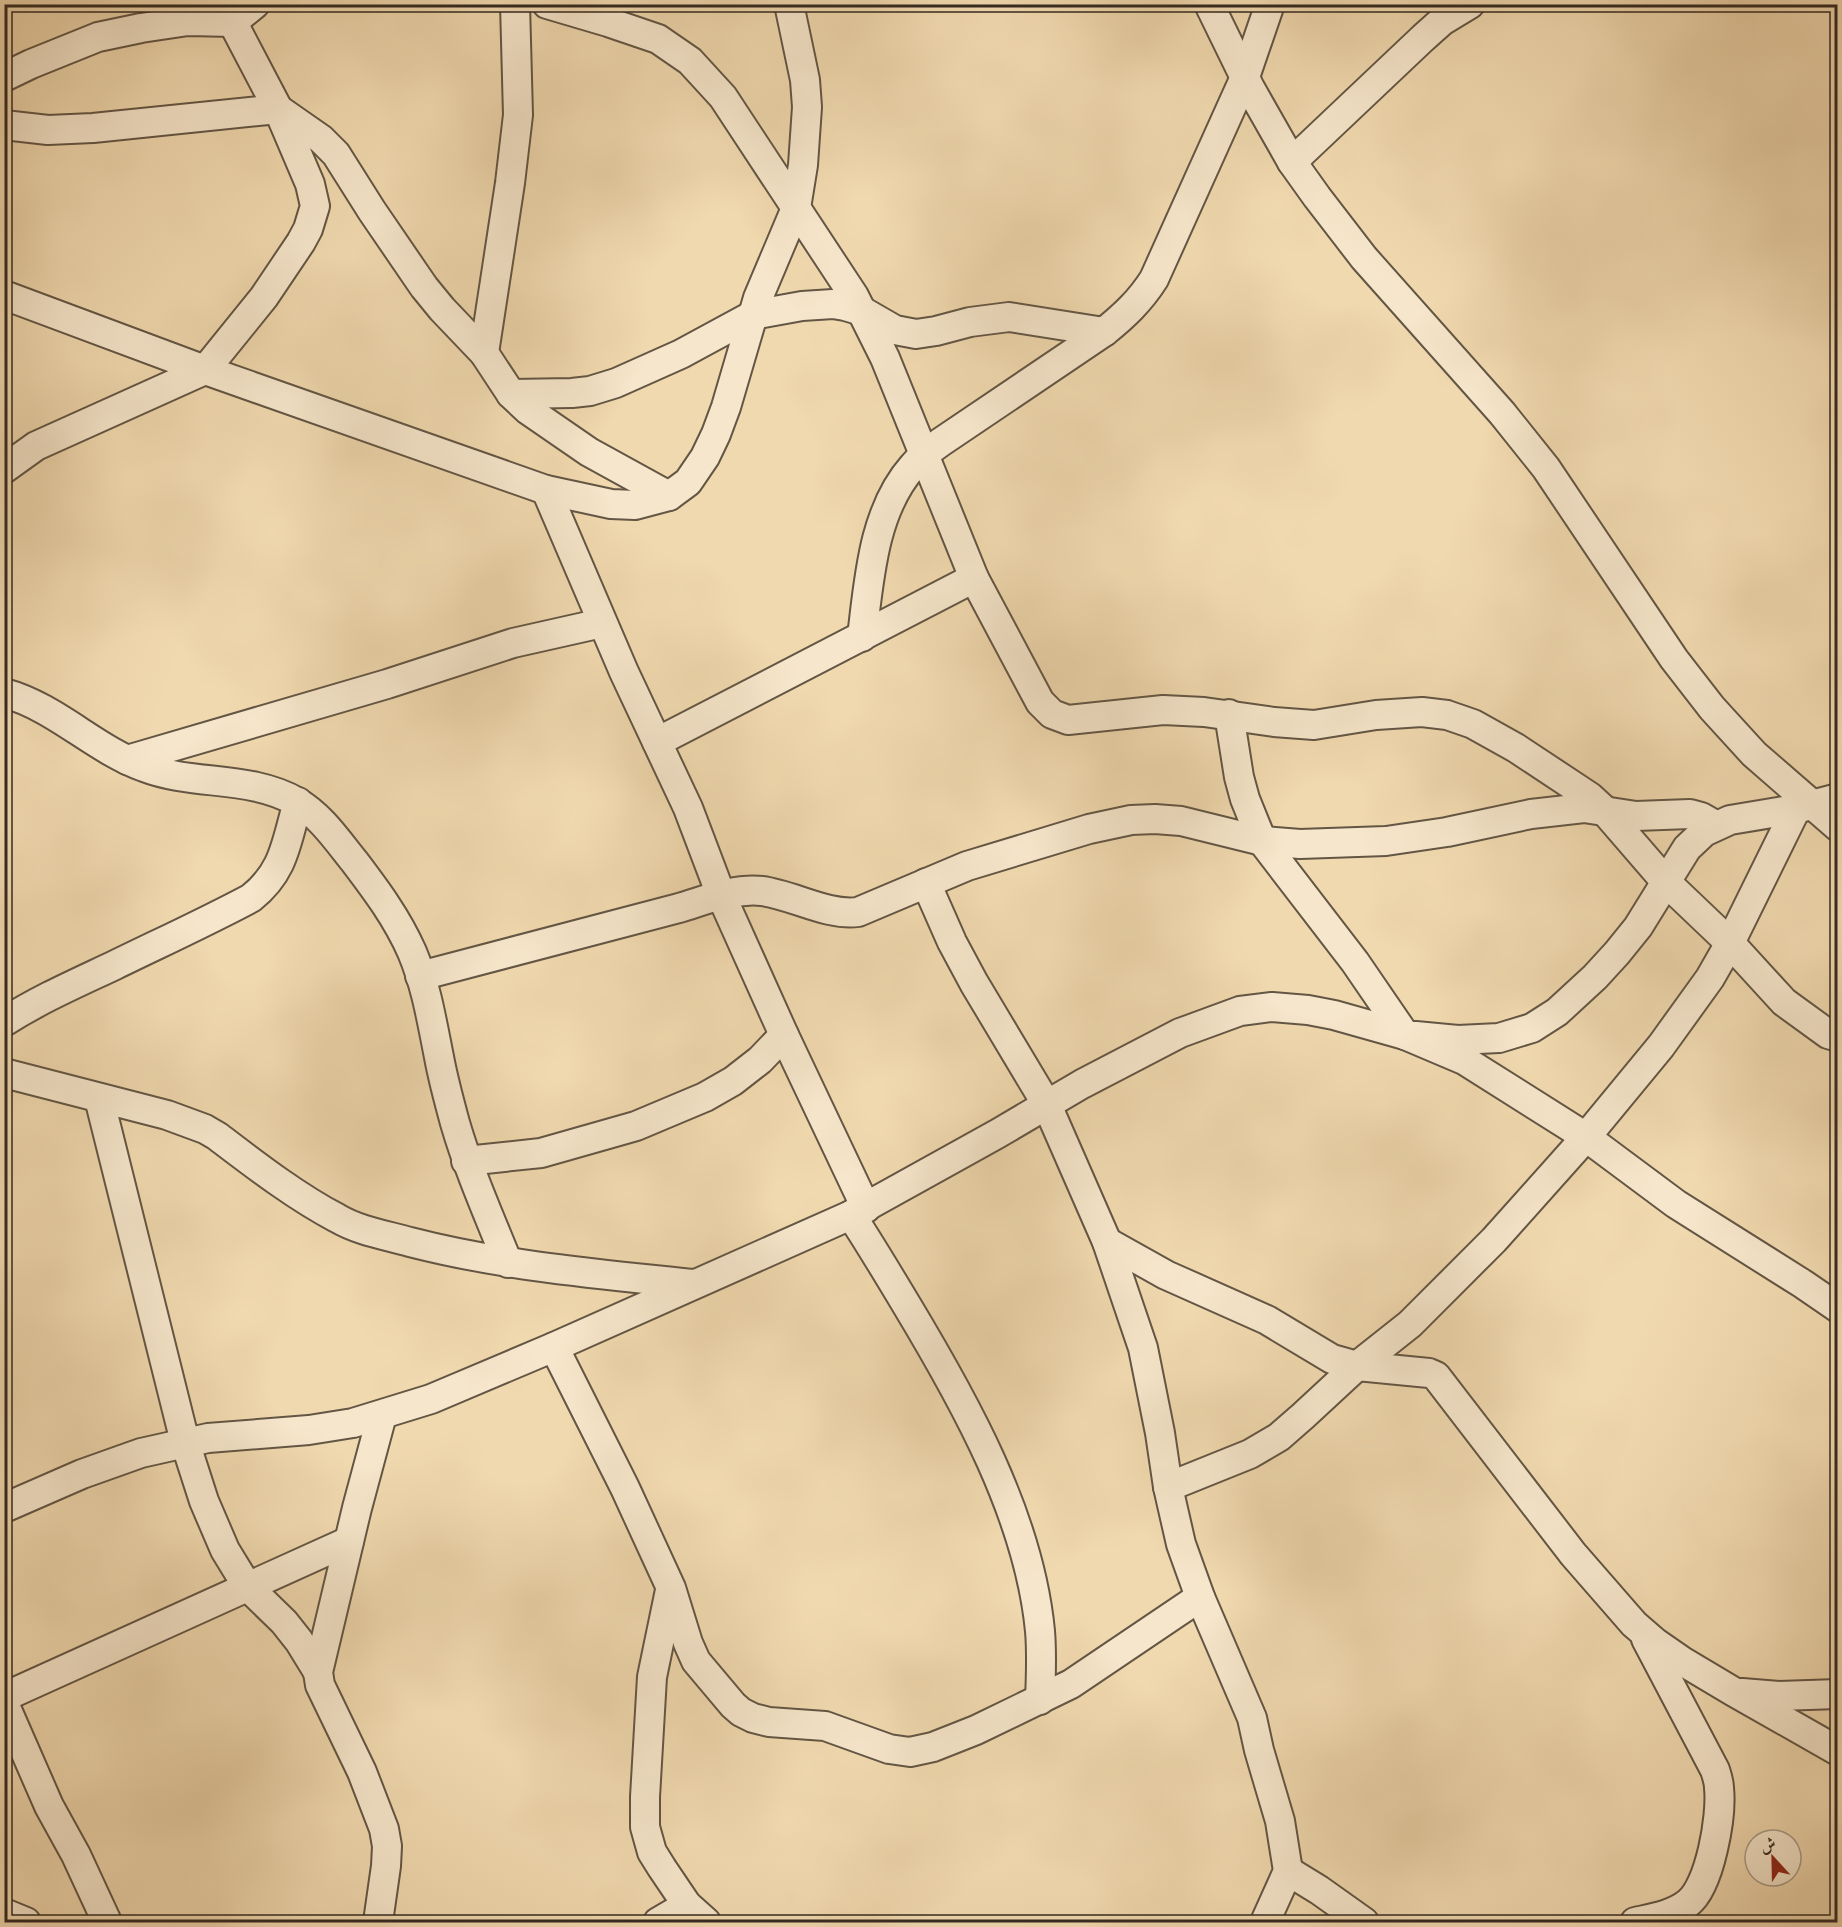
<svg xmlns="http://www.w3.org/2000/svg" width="1842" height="1927" font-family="'EB Garamond',Amiri,serif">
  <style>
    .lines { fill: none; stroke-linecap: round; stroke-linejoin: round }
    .minor-casing { stroke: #635645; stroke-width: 32 }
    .minor { stroke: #f6e6cb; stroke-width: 28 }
  </style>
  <rect width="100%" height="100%" fill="#f1d9af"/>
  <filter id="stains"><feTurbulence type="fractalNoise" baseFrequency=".00333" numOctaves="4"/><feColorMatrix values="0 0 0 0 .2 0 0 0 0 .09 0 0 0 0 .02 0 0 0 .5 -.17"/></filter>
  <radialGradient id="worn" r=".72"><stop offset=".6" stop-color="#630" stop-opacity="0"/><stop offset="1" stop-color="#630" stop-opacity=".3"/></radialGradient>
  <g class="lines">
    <defs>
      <g id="minor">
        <polyline points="547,4 608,22 658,39 690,61 723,97 854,296 885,358 974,578 1040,702 1052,714 1068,720 1163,710 1204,712 1274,722 1314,725 1376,715 1422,712 1447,715 1473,724 1516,748 1590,797 1603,809 1666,882 1730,943 1784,1002 1828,1034 1838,1037"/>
        <polyline points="1209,4 1250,88 1292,162 1317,197 1364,258 1502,413 1546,468 1674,659 1712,708 1754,754 1838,827"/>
        <polyline points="4,77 31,64 98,37 141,28 188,21 233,22 255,4"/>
        <polyline points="4,125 48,130 93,128 278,109 321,139 336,154 372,211 424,287 442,309 484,353 511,394 528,410 589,452 669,496"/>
        <polyline points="1292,162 1423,38 1442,21 1470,4"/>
        <polyline points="4,295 205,370 546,490 611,504 635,505 669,496 688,482 705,457 716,434 726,407 758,298 796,208 803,165 807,107 805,80 789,4"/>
        <polyline points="484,353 510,183 518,115 515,4"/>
        <polyline points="511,394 572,393 590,391 616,383 681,354 753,315 802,306 833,304 845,306 862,311 895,330 916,334 936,331 970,322 1009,317 1104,332"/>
        <polyline points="4,469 36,446 205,370 264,297 301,242 308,229 315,206 310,184 278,109 223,4"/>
        <polyline points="546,490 624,672 688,808 721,895 784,1035 866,1208"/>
        <path d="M862,637C869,580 873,511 913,466C921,456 931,449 941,442L1104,332C1124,316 1140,301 1154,279L1245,77L1270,4"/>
        <path d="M4,693C56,707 94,749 144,767C193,786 251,775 297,802C321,816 337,840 354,861C376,890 397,918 412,952C426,985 432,1022 439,1057C443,1079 449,1101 455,1123C469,1171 489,1216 508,1263"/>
        <polyline points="1229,714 1239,777 1245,799 1262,841 1355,962 1405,1035 1458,1040 1499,1038 1532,1028 1557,1012 1595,977 1617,953 1638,927 1687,848 1704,832 1730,820 1796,809 1838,798"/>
        <polyline points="657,742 974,578"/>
        <polyline points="127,760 387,684 513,643 602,623"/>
        <polyline points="926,883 952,942 974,983 1047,1105 1107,1242 1143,1348 1160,1433 1168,1487 1181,1544 1200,1597 1252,1718 1259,1750 1280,1821 1288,1871 1265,1922"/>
        <path d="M420,976L679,908C706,900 734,888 762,891C793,895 827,916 858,912L967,866L1089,829L1131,820L1155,819L1181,821L1262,841L1300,844L1386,841L1447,832L1531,814L1584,808L1636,816L1690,814L1701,817L1715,825"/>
        <path d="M4,1022C40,999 77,983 115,965C160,943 206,922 251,898C285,871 286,842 298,802"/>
        <path d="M4,1073L167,1115L205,1129L217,1136C254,1164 295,1196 337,1218C359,1231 385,1235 410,1242C503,1266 598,1274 693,1284"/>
        <polyline points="99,1098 185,1442 204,1501 225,1550 247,1586 284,1622 299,1641 318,1672"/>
        <polyline points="466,1161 541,1153 636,1126 705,1097 733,1081 760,1060 784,1035"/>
        <path d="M851,1215C870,1244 888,1274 906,1304C965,1402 1029,1516 1040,1631C1042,1654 1041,1677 1040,1700"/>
        <polyline points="1107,1242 1166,1275 1267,1320 1332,1359 1357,1366 1429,1373 1436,1376 1573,1554 1634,1624 1656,1643 1682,1661 1734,1692 1838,1751"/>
        <polyline points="554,1347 625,1488 671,1588 688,1643 696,1661 733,1705 741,1712 753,1718 769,1722 825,1726 889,1749 910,1752 933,1747 976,1730 1071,1684 1200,1597"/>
        <polyline points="1168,1487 1250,1454 1279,1437 1303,1416 1357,1366 1410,1324 1494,1240 1586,1137 1661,1046 1710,978 1730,943 1796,809"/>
        <polyline points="4,1508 82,1474 141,1453 208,1438 309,1430 353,1423 431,1399 554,1347 851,1215 997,1134 1082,1084 1180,1033 1240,1011 1272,1007 1308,1010 1334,1015 1405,1035 1464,1060 1586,1137 1676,1204 1803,1284 1838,1308"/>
        <polyline points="670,1590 652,1677 645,1797 645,1827 652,1852 662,1868 687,1905 706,1922"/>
        <polyline points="1742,1693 1779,1696 1838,1694"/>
        <polyline points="4,1697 349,1541"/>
        <polyline points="4,1703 49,1806 76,1855 107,1922"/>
        <polyline points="1288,1871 1319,1890 1364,1922"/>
        <polyline points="4,1913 26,1922"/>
        <polyline points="378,1922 386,1866 387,1846 384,1829 362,1772 320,1685 318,1672 357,1508 382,1415"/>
        <polyline points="658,1922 687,1905"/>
        <path d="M1635,1922C1653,1918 1673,1915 1688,1903C1710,1886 1722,1816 1719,1788C1719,1782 1717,1776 1715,1770L1646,1639"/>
      </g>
    </defs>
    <use href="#minor" class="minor-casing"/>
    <use href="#minor" class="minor"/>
  </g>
  <rect width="1842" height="1927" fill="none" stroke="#f1d9af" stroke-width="24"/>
  <rect x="6" y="6" width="1830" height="1915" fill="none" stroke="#342a22" stroke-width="3"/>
  <rect x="12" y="12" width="1818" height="1903" fill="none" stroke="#342a22" stroke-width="1.5"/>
  <g transform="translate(1773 1858) rotate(338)"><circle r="28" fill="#f6e6cb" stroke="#a89b87" stroke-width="1.5"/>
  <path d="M0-4.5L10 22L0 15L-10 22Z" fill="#8f2418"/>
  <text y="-9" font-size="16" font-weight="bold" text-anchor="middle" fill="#342a22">ش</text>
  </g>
  <rect width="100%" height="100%" filter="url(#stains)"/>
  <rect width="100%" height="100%" fill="url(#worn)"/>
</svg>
